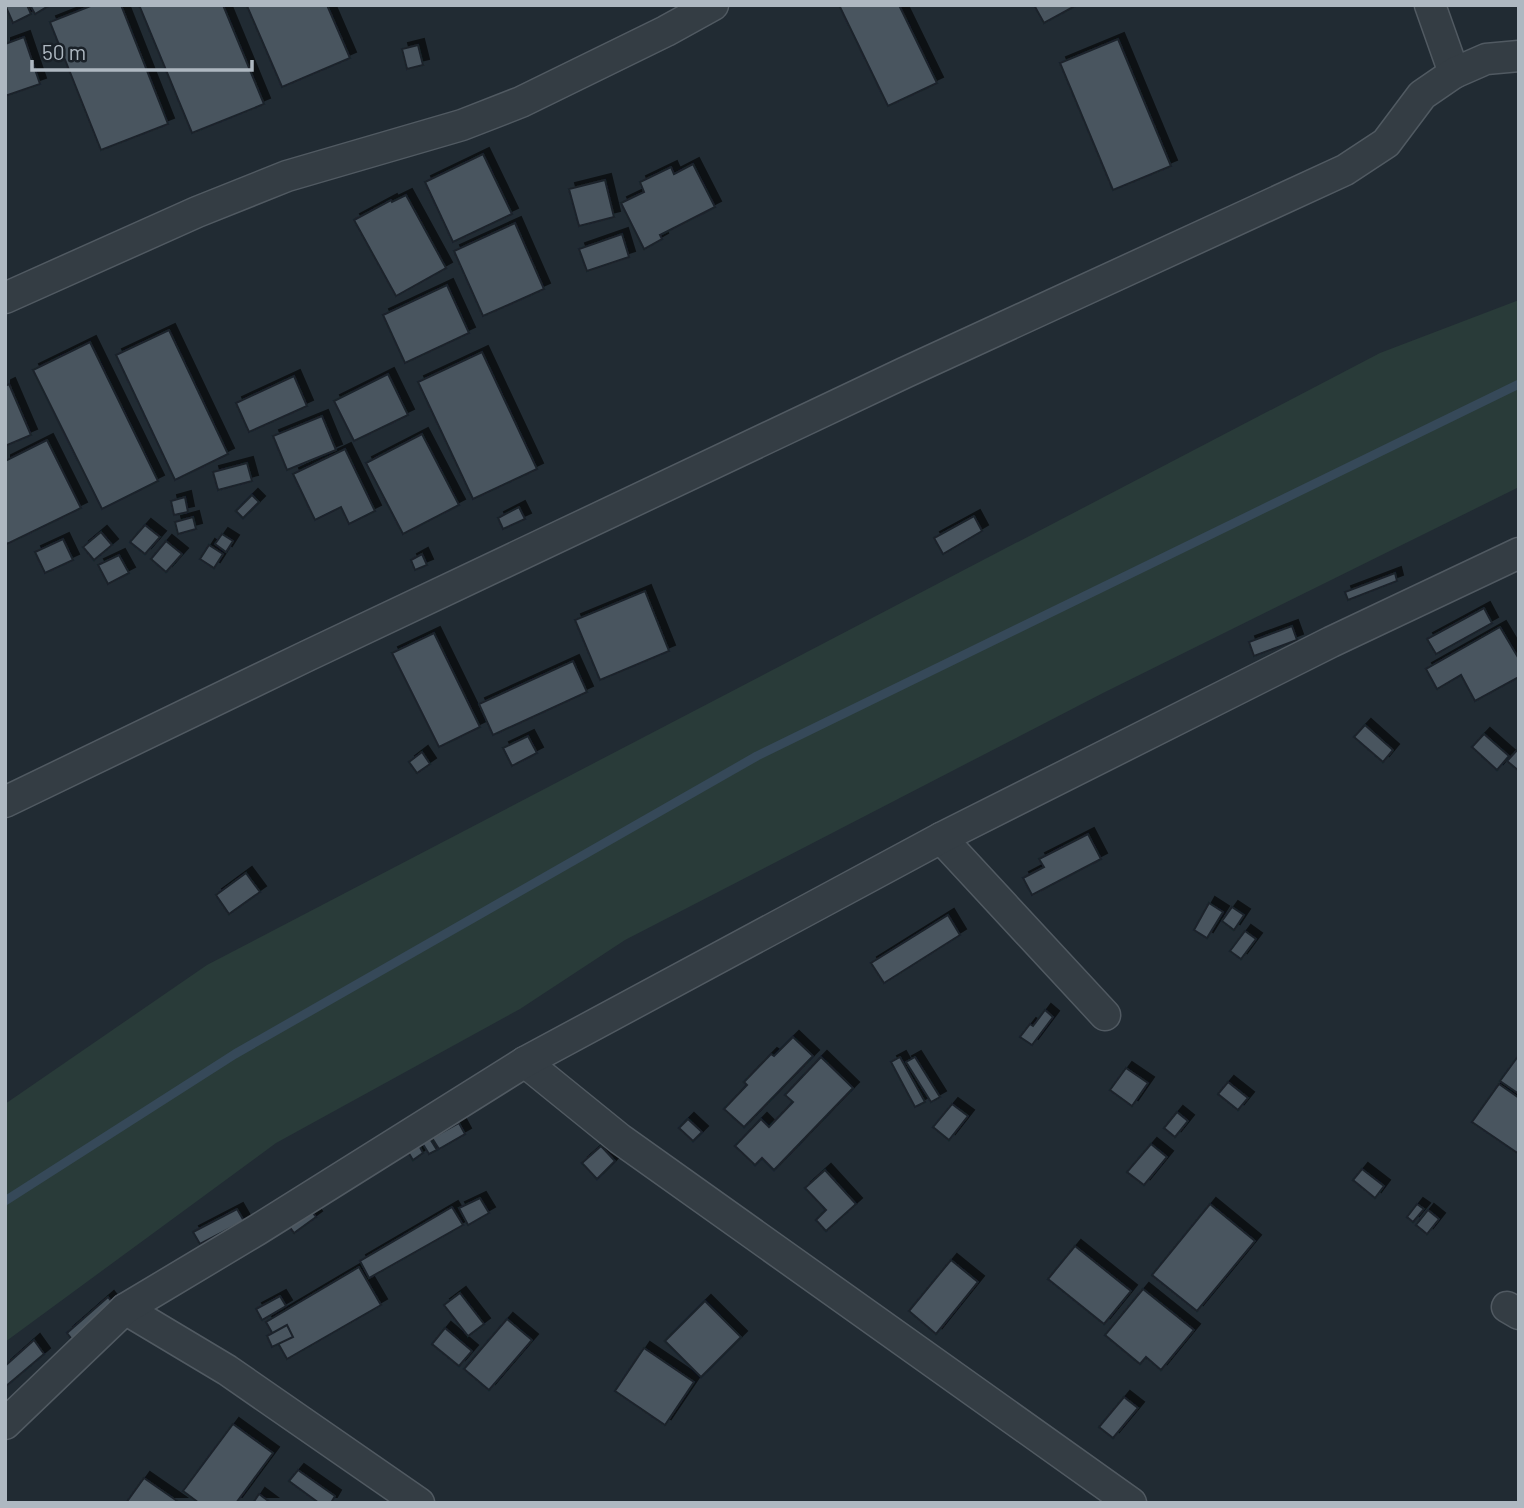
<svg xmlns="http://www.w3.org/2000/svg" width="1524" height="1508" font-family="Barlow,sans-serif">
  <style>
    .green { fill: #293b39 }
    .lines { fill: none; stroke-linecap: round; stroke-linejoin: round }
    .stream { stroke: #364959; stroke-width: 9 }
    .building { fill: #49555f; stroke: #1b232b; stroke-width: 2; filter: url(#shadow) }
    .street-casing { stroke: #515a62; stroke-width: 33 }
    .street { stroke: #343d44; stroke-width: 30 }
  </style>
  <defs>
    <filter id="shadow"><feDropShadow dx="6" dy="-6" stdDeviation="0" flood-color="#0009"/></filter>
  </defs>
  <rect width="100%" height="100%" fill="#212b33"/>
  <polygon class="green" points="1519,300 1519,487 1103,693 625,940 520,1009 276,1143 5,1342 5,1104 207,965 1380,353"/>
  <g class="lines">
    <polyline class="stream" points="5,1201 235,1054 757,756 1519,384"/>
  </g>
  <g class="building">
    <polygon points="5,5 27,5 31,14 13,23"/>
    <polygon points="30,5 50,5 35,14"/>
    <polygon points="93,5 121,5 168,124 101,150 50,22"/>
    <polygon points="139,5 223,5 264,104 192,133"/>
    <polygon points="250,5 327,5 350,58 282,87 247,6"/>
    <polygon points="839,5 899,5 937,83 888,106"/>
    <polygon points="1034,5 1077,5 1044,23"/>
    <polygon points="24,37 40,84 5,96 5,44"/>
    <polygon points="1118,39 1171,166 1113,190 1060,63"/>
    <polygon points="418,45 423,65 407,69 402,49"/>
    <polygon points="483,154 512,214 453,242 425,182"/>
    <polygon points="693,164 715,207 660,235 662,239 644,249 621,203 644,192 640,182 671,167 674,174"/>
    <polygon points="605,180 614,217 579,226 569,189"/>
    <polygon points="406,195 446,268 396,296 354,220 391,200 392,202"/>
    <polygon points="515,223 544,289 483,316 454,251"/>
    <polygon points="622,234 629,257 587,271 579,249"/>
    <polygon points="447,285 469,333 405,363 383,315"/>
    <polygon points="169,330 228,454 175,480 116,355"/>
    <polygon points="90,342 158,481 102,509 33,370"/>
    <polygon points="482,352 537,469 473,499 418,382"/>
    <polygon points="388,374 408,415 354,441 334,401"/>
    <polygon points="294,376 307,406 249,432 236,403"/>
    <polygon points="9,384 31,435 5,446 5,386"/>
    <polygon points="322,416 336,450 287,470 273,436"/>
    <polygon points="422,434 459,505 403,534 366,463"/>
    <polygon points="47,440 81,508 7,544 5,539 5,461"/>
    <polygon points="345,449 375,511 349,524 341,507 315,520 293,474"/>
    <polygon points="247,463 252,481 218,490 213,472"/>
    <polygon points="252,495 259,502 243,518 236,511"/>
    <polygon points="185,497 188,512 174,515 171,501"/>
    <polygon points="519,507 525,519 503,529 498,518"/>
    <polygon points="974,516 982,531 943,554 934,538"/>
    <polygon points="193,517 196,529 178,534 175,522"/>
    <polygon points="145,525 160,537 145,554 130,542"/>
    <polygon points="101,532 112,545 94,560 83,547"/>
    <polygon points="222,534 233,541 226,552 215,544"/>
    <polygon points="63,539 73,560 45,573 35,552"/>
    <polygon points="166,541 182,554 166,572 151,559"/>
    <polygon points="209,545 223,554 214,568 200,559"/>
    <polygon points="422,554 427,565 415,570 411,560"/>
    <polygon points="119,555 129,573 108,584 98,565"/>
    <polygon points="1395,573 1397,581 1348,600 1345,592"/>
    <polygon points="645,591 669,651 600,680 575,620"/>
    <polygon points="1484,608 1492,623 1436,654 1427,639"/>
    <polygon points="1292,626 1297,640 1254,656 1249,642"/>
    <polygon points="1500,627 1519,659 1519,677 1475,701 1461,675 1437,689 1426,669"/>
    <polygon points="434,633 480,727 439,747 392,653"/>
    <polygon points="573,661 587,692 493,735 479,704"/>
    <polygon points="1365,725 1393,750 1383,762 1354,737"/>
    <polygon points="1484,734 1509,756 1497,770 1472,747"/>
    <polygon points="528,736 537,753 512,766 503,748"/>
    <polygon points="1519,748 1519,771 1507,761"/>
    <polygon points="422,752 430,764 417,773 409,762"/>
    <polygon points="1088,834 1101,859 1032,895 1023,878 1044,867 1039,859"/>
    <polygon points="246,873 260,892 229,914 216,895"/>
    <polygon points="1209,903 1223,912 1207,938 1194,930"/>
    <polygon points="1232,907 1244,915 1234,930 1222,921"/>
    <polygon points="948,915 960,935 884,983 871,963"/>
    <polygon points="1245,931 1256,939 1241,959 1230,951"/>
    <polygon points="1045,1010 1053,1017 1032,1045 1020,1037 1030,1024 1033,1026"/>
    <polygon points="793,1037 813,1056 744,1127 724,1109 747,1085 744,1082 771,1054 774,1056"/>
    <polygon points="1519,1055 1519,1094 1500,1081"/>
    <polygon points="821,1057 853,1088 774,1170 762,1158 755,1165 735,1146 761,1119 769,1127 793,1102 785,1095"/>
    <polygon points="900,1057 925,1102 915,1107 891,1062"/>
    <polygon points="915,1057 940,1097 931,1102 906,1062"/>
    <polygon points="1126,1068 1148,1083 1132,1106 1110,1090"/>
    <polygon points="1228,1082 1248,1098 1238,1110 1218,1094"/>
    <polygon points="1499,1084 1519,1098 1519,1154 1472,1122"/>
    <polygon points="952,1104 968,1116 949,1140 933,1127"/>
    <polygon points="1177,1112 1188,1121 1175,1137 1164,1128"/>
    <polygon points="688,1119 702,1132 693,1141 679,1128"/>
    <polygon points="459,1123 465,1134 439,1149 432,1138"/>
    <polygon points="429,1137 437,1150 429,1154 421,1141"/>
    <polygon points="1151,1144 1167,1157 1144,1185 1127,1172"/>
    <polygon points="419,1145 423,1153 413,1160 408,1152"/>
    <polygon points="601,1146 615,1161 597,1179 582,1163"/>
    <polygon points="1362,1169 1384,1186 1375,1198 1353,1180"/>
    <polygon points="825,1170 856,1204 826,1231 816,1220 826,1210 805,1188"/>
    <polygon points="480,1198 489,1213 468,1225 459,1208"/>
    <polygon points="306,1204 316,1217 294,1233 284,1219"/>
    <polygon points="1210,1204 1255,1241 1197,1311 1152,1275"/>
    <polygon points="1417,1204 1424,1209 1413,1222 1407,1217"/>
    <polygon points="452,1207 463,1225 369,1278 360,1261"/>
    <polygon points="237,1209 244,1221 200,1244 193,1232"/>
    <polygon points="1428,1210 1439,1219 1427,1234 1416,1225"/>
    <polygon points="1075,1246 1131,1291 1104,1324 1048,1279"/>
    <polygon points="951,1260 978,1282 936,1334 909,1311"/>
    <polygon points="359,1267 381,1305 287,1359 266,1322"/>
    <polygon points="1143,1289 1194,1330 1161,1370 1146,1357 1140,1364 1105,1335"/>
    <polygon points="460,1293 484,1324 468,1336 444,1305"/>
    <polygon points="280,1296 286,1306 262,1320 256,1309"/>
    <polygon points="108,1297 116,1307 74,1342 67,1333"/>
    <polygon points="705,1301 741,1337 701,1377 665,1341"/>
    <polygon points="507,1319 532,1340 489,1390 464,1369"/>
    <polygon points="287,1325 293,1337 272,1347 267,1336"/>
    <polygon points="445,1328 472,1351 459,1366 432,1344"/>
    <polygon points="34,1340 44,1354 5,1387 5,1366"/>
    <polygon points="644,1348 694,1382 665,1425 615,1391"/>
    <polygon points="1124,1397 1138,1408 1113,1438 1099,1427"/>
    <polygon points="233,1424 273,1453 236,1503 199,1503 183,1491"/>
    <polygon points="298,1470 335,1496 331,1503 319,1503 289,1481"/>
    <polygon points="144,1478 180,1503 126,1503"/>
    <polygon points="259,1494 271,1503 253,1503"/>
  </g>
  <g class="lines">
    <defs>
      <g id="street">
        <polyline points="1430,5 1454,73"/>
        <polyline points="5,298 197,212 287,176 462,125 521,102 666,31 713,5"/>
        <polyline points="5,802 307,656 904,373 1345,170 1386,143 1422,95 1454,73 1486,59 1519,56"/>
        <polyline points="941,838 1105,1015"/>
        <polyline points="525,1062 620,1139 1131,1503"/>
        <polyline points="1507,1307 1519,1314"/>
        <polyline points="125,1309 227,1370 419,1503"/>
        <polyline points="5,1424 125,1309 257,1230 525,1062 941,838 1331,642 1519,553"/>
      </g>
    </defs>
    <use href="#street" class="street-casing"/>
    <use href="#street" class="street"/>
  </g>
  <rect width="1524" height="1508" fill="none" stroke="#aeb8c1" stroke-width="14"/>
  <path d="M32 60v10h220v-10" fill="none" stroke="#aeb8c1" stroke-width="3.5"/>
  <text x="42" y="60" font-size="21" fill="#aeb8c1" stroke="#1a2128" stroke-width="5" paint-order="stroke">50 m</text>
</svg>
